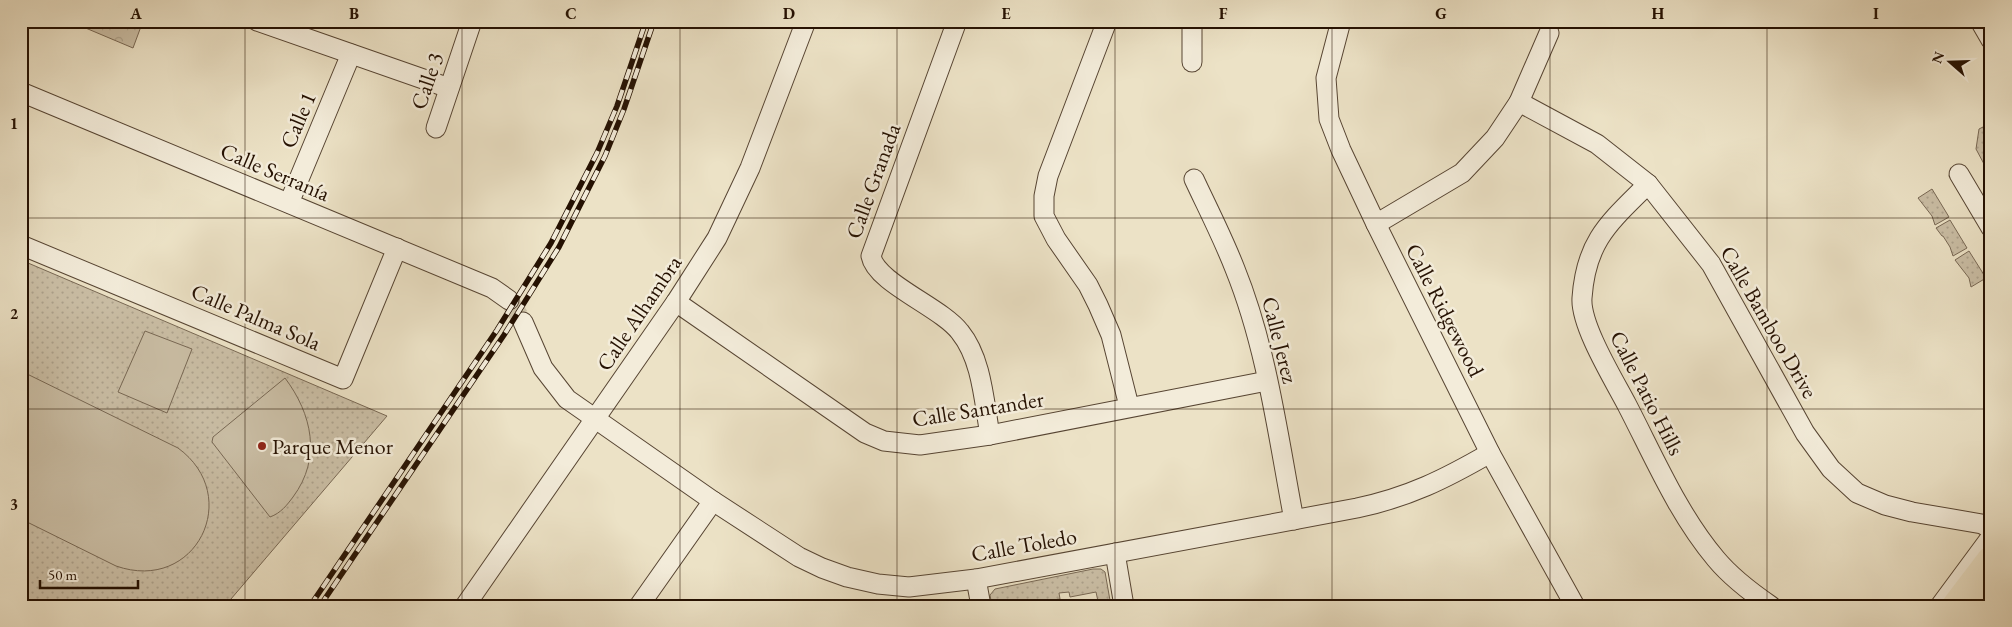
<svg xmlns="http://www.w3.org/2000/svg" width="2012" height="627" font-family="'EB Garamond',serif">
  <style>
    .grass { fill: url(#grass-dots); stroke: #786854 }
    .forest { fill: url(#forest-crowns); stroke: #786854 }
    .pitch { fill: #cabea5; stroke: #786854 }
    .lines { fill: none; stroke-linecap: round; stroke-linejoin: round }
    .minor-tunnel { stroke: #cec3a9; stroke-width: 19; stroke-dasharray: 19 9; stroke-linecap: butt }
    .minor-casing { stroke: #574533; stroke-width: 21 }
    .highway-casing { stroke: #251102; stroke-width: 29 }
    .minor { stroke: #f3ecda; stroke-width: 19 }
    .highway { stroke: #ece2c6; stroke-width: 28 }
    .rail-casing { stroke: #251102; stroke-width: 5.5 }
    .rail { stroke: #f3ecda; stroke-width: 4; stroke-dasharray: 11; stroke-linecap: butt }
    .grid { fill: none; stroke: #251102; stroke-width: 1; stroke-opacity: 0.55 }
    .poi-dot { fill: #8f2418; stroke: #f3ecda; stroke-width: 2 }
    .labels { text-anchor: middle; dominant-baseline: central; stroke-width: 5; stroke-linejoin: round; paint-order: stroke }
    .street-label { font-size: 22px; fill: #251102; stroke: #f3ecda }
    .poi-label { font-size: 22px; fill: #251102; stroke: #f3ecda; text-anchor: start }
    .neatline { fill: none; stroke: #251102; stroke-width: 2 }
    .grid-label { font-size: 16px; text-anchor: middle; font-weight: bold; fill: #251102 }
  </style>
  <defs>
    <pattern id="grass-dots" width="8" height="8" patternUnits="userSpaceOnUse" patternTransform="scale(1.25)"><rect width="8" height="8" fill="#cabea5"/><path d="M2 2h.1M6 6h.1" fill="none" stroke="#ada28c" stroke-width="1.8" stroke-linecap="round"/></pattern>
    <pattern id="forest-crowns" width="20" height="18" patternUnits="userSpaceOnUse" patternTransform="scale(1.25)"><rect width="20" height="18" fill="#cabea5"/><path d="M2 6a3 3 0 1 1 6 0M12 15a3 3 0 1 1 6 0" fill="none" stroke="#ada28c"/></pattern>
  </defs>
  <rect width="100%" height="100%" fill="#ece2c6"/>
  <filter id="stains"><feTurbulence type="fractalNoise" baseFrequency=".004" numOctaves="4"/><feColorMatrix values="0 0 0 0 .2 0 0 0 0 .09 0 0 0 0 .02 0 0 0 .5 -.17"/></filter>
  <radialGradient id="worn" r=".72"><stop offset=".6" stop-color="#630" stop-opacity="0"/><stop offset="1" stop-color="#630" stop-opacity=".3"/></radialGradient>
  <g class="grass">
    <polygon points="1983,127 1985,136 1991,146 1991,160 1984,164 1976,149 1979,129"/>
    <polygon points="1932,189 1949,217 1935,225 1932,216 1918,198"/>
    <polygon points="1950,220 1967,248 1953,256 1950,247 1943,236 1942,236 1936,228"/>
    <polygon points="1969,251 1986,278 1971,287 1969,278 1955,260"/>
    <polygon points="21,260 387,416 225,606 21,606"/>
    <polygon points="1093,569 1101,569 1105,572 1111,606 1099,606 1096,592 1070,597 1069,592 1059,593 1060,599 1047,601 1047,606 992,606 990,595 995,589"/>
  </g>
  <polygon class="forest" points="69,21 143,21 133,48"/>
  <g class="pitch">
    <polygon points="145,331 192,349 167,413 118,392"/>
    <path d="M21,371L178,448C244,496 196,594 116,566L21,519Z"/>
    <path d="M285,378C312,414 322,458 293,497C287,505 281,513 270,517L212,442L213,437Z"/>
  </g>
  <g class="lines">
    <polyline class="minor-tunnel" points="509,300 523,322"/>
    <defs>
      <g id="minor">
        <polyline points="257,21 449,88"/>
        <path d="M957,21L871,256C876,283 941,307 960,332C982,359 984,402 990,435"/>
        <polyline points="1107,21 1048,176 1044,196 1044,216 1056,239 1088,285 1098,305 1111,335 1129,406"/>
        <polyline points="1341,21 1326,78 1329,119 1341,150 1376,224 1490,453 1575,606"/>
        <polyline points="1980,21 1991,40"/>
        <polyline points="1192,62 1192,21"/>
        <polyline points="21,92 492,288 509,300"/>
        <polyline points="1519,102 1597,144 1648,184 1711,264 1805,433 1831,469 1857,493 1885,505 1912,512 1982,524 1991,529"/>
        <polyline points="436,128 472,21"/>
        <polyline points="1959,174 1991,228"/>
        <path d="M1194,179C1208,209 1223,238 1235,269C1267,348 1278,436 1294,520"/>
        <path d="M1648,184C1610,222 1586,240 1582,298C1580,325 1614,380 1627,405C1654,457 1678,514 1716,559C1731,577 1752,593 1771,606"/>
        <polyline points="289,203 351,54"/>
        <polyline points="1376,224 1462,173 1495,138 1519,102 1549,33"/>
        <polyline points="21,245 343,379 397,248"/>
        <polyline points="676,302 865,433 884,441 920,445 990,435 1267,381"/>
        <path d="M523,322L543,368L567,399L713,501L799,557L822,568L847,577L878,584L909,587L976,579L1357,508C1409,497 1445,479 1490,453"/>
        <polyline points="1115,553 1124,606"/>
        <polyline points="976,579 981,606"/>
        <polyline points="465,606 676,302 717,238 750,168 806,21"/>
        <polyline points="639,606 713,501"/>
        <polyline points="1940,606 1991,537"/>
      </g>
      <g id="highway">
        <polyline points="1956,606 1991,560"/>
        <polyline points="1987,606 1991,601"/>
      </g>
    </defs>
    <use href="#minor" class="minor-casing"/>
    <use href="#highway" class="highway-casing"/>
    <use href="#minor" class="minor"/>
    <use href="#highway" class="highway"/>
    <defs>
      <g id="rail">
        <polyline points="310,606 497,330 551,243 597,153 617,106 646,21"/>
        <polyline points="320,606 504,335 559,247 605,156 624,109 654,21"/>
      </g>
    </defs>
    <use href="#rail" class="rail-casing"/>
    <use href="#rail" class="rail"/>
  </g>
  <path class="grid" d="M245,21V606M462,21V606M680,21V606M897,21V606M1115,21V606M1332,21V606M1550,21V606M1767,21V606M21,218H1991M21,409H1991"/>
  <circle class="poi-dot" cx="262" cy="446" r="5"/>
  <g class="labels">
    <g class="street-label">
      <text transform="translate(427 81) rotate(-71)">Calle 3</text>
      <text transform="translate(298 120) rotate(-67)">Calle 1</text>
      <text transform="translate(275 172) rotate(23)">Calle Serranía</text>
      <text transform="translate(873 181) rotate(-70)">Calle Granada</text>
      <text transform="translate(1445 310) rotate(63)">Calle Ridgewood</text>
      <text transform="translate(639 313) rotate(-56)">Calle Alhambra</text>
      <text transform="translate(256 317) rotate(23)">Calle Palma Sola</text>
      <text transform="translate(1769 322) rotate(60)">Calle Bamboo Drive</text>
      <text transform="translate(1280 340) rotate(76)">Calle Jerez</text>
      <text transform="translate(1647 393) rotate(63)">Calle Patio Hills</text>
      <text transform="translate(978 409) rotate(-9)">Calle Santander</text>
      <text transform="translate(1024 545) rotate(-10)">Calle Toledo</text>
    </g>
    <g class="poi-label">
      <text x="272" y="446">Parque Menor</text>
    </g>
  </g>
  <rect width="2012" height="627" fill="none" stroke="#ece2c6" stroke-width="55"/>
  <g transform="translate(1950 62) rotate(290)" stroke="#f3ecda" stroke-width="4" paint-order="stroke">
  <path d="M0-4L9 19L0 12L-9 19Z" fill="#251102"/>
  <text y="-8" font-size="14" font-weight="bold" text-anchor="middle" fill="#251102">N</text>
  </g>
  <path d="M40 580v8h98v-8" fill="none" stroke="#251102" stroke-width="2.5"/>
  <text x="48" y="580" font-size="15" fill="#251102" stroke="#f3ecda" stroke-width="4" paint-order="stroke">50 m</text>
  <rect x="28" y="28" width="1956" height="572" class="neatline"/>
  <g class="grid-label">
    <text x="136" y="19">A</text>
    <text x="354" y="19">B</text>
    <text x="571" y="19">C</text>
    <text x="789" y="19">D</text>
    <text x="1006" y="19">E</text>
    <text x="1223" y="19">F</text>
    <text x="1441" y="19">G</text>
    <text x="1658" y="19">H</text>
    <text x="1876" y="19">I</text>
    <text x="14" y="129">1</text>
    <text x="14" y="319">2</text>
    <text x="14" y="510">3</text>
  </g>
  <rect width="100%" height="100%" filter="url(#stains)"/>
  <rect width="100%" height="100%" fill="url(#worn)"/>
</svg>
